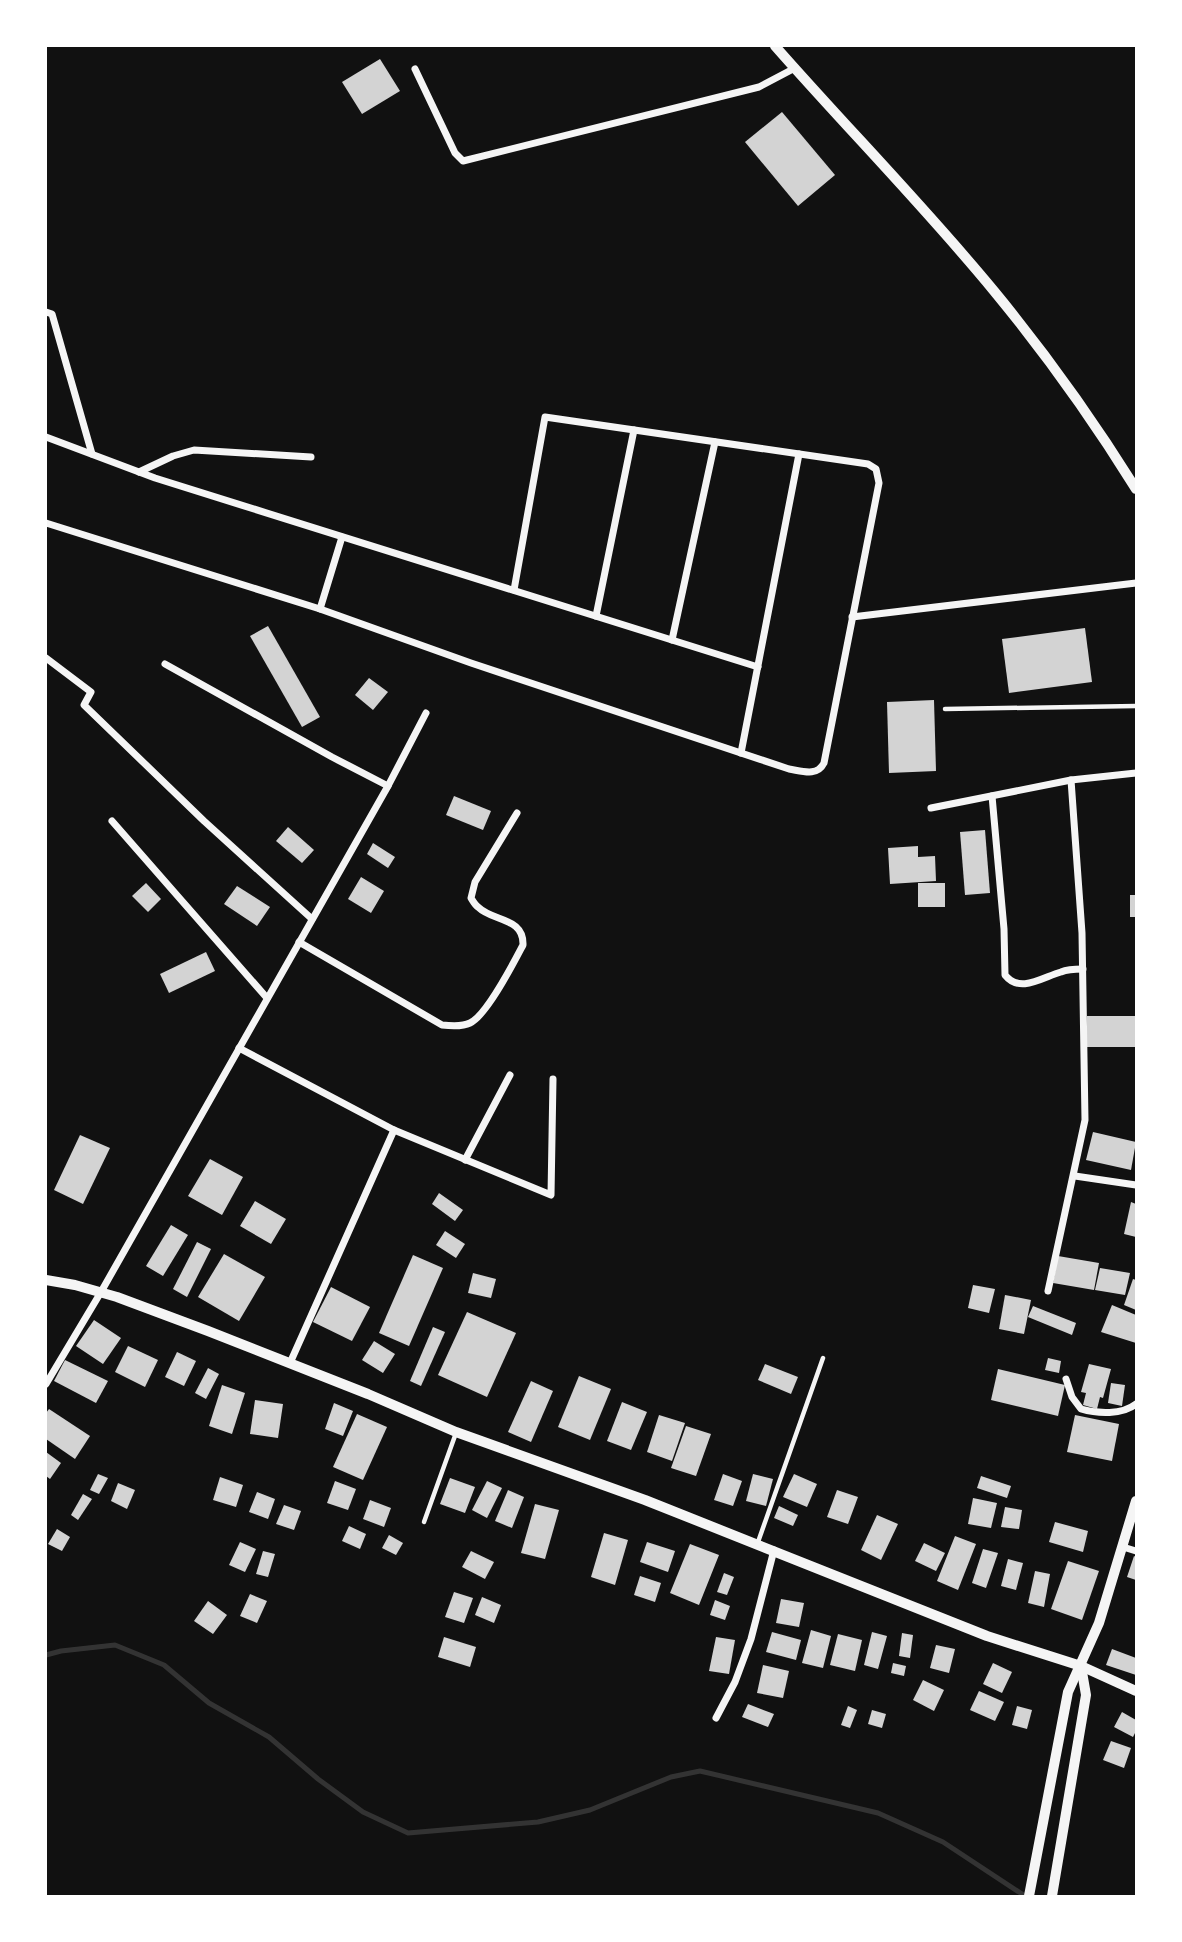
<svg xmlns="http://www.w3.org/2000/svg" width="1182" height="1942" font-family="'Public Sans',sans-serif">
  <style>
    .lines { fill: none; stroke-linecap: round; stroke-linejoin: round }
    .stream { stroke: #333; stroke-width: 5 }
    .building { fill: #d3d3d3 }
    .service { stroke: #f5f5f5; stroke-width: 4.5 }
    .minor { stroke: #f5f5f5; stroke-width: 7 }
    .tertiary { stroke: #f5f5f5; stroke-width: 10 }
  </style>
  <rect width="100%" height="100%" fill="#111"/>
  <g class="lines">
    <polyline class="stream" points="46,1655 61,1651 115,1645 164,1665 209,1703 269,1737 318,1779 363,1812 408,1833 538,1822 590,1810 671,1777 700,1771 878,1813 943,1842 1025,1896"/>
  </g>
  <g class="building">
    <polygon points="380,59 400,91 362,114 342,82"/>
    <polygon points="782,112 835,175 798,206 745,142"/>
    <polygon points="268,626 320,717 302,727 250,636"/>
    <polygon points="1085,628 1092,682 1009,693 1002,639"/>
    <polygon points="369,678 388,692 373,710 355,695"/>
    <polygon points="934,700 936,771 889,773 887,702"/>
    <polygon points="454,796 491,811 483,830 446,815"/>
    <polygon points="288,827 314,850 302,863 276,841"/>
    <polygon points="985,830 990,893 965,895 960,832"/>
    <polygon points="373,843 395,857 388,868 367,854"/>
    <polygon points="918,846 918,857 935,856 936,881 890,884 888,848"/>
    <polygon points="361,877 384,891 371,913 348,899"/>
    <polygon points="146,883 161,899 148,912 132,896"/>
    <rect x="918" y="883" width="27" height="24"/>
    <polygon points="237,886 270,907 257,926 224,904"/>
    <rect x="1130" y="895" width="6" height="22"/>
    <polygon points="206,952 215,971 169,993 160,974"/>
    <rect x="1087" y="1016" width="49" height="31"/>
    <polygon points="1093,1132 1136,1142 1131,1170 1086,1160"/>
    <polygon points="80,1135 110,1148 83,1204 54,1190"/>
    <polygon points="210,1159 243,1177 222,1215 188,1196"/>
    <polygon points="439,1193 463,1210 455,1221 432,1204"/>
    <polygon points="255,1201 286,1219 271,1244 240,1226"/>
    <polygon points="1131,1202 1136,1204 1136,1237 1124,1234"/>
    <polygon points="171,1225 188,1235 163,1276 146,1266"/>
    <polygon points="445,1231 465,1244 456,1258 436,1245"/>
    <polygon points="197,1242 211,1249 187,1297 173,1289"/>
    <polygon points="224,1254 265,1277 239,1321 198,1297"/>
    <polygon points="413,1255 443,1268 409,1346 379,1333"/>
    <polygon points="1058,1256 1099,1263 1094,1290 1053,1283"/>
    <polygon points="1100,1268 1130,1273 1125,1295 1095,1290"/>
    <polygon points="473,1273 496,1279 491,1298 468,1293"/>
    <polygon points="1133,1279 1136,1280 1136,1310 1124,1305"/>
    <polygon points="973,1285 995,1289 989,1313 968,1308"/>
    <polygon points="331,1287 370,1307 352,1341 313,1322"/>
    <polygon points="1005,1295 1031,1300 1024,1334 999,1329"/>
    <polygon points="1112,1305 1136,1315 1136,1343 1101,1332"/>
    <polygon points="1033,1306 1076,1323 1072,1335 1028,1317"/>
    <polygon points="467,1312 516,1333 487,1397 438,1375"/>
    <polygon points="94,1320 121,1338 103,1364 76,1346"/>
    <polygon points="433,1327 445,1332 421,1386 410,1381"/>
    <polygon points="374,1341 395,1354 383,1373 362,1360"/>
    <polygon points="128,1346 158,1360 145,1387 115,1372"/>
    <polygon points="177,1352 196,1361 184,1386 165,1377"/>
    <polygon points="1048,1358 1061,1361 1059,1373 1045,1370"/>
    <polygon points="65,1360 108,1381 96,1403 54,1381"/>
    <polygon points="765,1364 798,1377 791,1394 758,1380"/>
    <polygon points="1089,1364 1111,1369 1103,1398 1100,1397 1097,1409 1083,1405 1086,1393 1081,1392"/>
    <polygon points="208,1368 219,1374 206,1399 195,1393"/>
    <polygon points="998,1369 1065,1385 1058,1416 991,1400"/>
    <polygon points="579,1376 611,1389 590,1440 558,1427"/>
    <polygon points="531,1381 553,1391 531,1442 508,1432"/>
    <polygon points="1111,1383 1125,1385 1122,1406 1108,1403"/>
    <polygon points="222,1385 245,1393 232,1434 209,1426"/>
    <polygon points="255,1400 283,1404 278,1438 250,1434"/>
    <polygon points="622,1402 647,1412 631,1450 607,1441"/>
    <polygon points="334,1403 353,1411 343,1436 325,1429"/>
    <polygon points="49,1409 90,1436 75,1459 46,1439 46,1413"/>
    <polygon points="357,1414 387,1427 363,1480 333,1467"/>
    <polygon points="659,1415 685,1423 672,1461 647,1452"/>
    <polygon points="1075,1415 1119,1424 1112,1461 1067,1452"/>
    <polygon points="686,1426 711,1434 696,1476 671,1468"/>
    <polygon points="46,1452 61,1463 50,1479 46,1476"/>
    <polygon points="98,1474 108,1478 99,1494 90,1490"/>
    <polygon points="723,1474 742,1481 733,1506 714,1500"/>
    <polygon points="753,1474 773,1479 766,1506 746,1501"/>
    <polygon points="794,1474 817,1484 807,1507 783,1497"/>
    <polygon points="981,1476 1011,1486 1007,1498 977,1488"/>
    <polygon points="220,1477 243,1485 236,1507 213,1500"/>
    <polygon points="450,1478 475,1487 465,1513 440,1504"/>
    <polygon points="335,1481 356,1489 348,1510 327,1503"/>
    <polygon points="487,1481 502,1488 487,1518 472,1510"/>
    <polygon points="118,1483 135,1490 127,1509 111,1501"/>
    <polygon points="508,1490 524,1497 512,1528 495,1521"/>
    <polygon points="837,1490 858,1497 848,1524 827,1517"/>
    <polygon points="257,1492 275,1499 268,1519 249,1512"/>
    <polygon points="83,1494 92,1499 78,1520 71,1515"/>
    <polygon points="973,1498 997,1503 991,1528 968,1524"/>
    <polygon points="370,1500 391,1508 384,1527 363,1519"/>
    <polygon points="535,1504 559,1510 545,1559 521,1553"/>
    <polygon points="284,1505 301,1511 294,1530 276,1524"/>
    <polygon points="779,1506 798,1515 793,1526 774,1518"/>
    <polygon points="1005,1507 1022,1510 1019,1529 1001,1527"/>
    <polygon points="877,1515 898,1524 881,1560 861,1550"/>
    <polygon points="1055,1522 1088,1531 1083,1552 1049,1542"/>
    <polygon points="349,1526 366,1534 360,1549 342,1541"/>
    <polygon points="57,1529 70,1537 62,1551 48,1544"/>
    <polygon points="604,1533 628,1540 615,1585 591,1577"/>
    <polygon points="389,1535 403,1543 396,1555 382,1548"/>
    <polygon points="955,1536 976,1544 958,1590 937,1581"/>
    <polygon points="240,1542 256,1549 245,1572 229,1565"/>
    <polygon points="647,1542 675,1551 668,1572 640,1562"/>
    <polygon points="924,1543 945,1553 936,1571 915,1561"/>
    <polygon points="690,1544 719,1555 699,1605 670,1593"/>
    <polygon points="983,1549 998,1553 986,1588 972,1583"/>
    <polygon points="263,1551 275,1554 268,1577 256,1574"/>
    <polygon points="471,1551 494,1562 485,1579 462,1567"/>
    <polygon points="1134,1556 1136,1557 1136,1580 1127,1577"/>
    <polygon points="1008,1559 1023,1563 1016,1590 1001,1586"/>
    <polygon points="1068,1561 1099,1571 1082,1620 1051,1609"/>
    <polygon points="1035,1571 1050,1574 1044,1607 1028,1603"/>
    <polygon points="724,1573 734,1577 727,1595 717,1592"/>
    <polygon points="640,1576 661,1583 655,1602 634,1595"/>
    <polygon points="454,1592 473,1598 464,1623 445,1617"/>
    <polygon points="250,1594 267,1601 257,1623 240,1616"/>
    <polygon points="482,1597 501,1605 494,1623 475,1615"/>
    <polygon points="781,1599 804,1603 799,1627 776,1623"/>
    <polygon points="715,1600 730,1606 725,1620 710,1615"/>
    <polygon points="208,1601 227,1615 213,1634 194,1621"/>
    <polygon points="811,1630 831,1636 823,1668 802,1663"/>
    <polygon points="772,1632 801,1640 796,1660 766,1652"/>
    <polygon points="872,1632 887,1636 878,1669 864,1665"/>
    <polygon points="902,1633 913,1635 910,1658 899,1656"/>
    <polygon points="838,1634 862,1640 855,1671 830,1665"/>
    <polygon points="444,1637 476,1647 470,1667 438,1657"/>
    <polygon points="716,1637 735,1640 729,1674 709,1671"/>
    <polygon points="936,1645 955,1649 949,1673 930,1668"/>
    <polygon points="1112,1649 1136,1658 1136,1675 1106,1665"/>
    <polygon points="893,1663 906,1666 904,1676 891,1673"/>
    <polygon points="993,1663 1012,1672 1002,1693 983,1684"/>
    <polygon points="763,1665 789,1671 783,1698 757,1693"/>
    <polygon points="923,1680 944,1690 934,1711 913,1700"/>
    <polygon points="979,1691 1004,1702 995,1721 970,1710"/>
    <polygon points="748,1704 774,1714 768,1727 742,1717"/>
    <polygon points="848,1706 857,1710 850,1728 841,1725"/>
    <polygon points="1017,1706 1032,1710 1027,1729 1012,1725"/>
    <polygon points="872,1710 886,1714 882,1728 868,1724"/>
    <polygon points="1122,1712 1136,1720 1136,1731 1133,1737 1114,1727"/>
    <polygon points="1111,1741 1131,1748 1124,1768 1103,1760"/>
  </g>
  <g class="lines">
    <g class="service">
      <polyline points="945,709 1136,706"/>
      <polyline points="424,1522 456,1433"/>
      <polyline points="758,1542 823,1358"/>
    </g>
    <g class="minor">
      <polyline points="415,69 455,153 463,161 759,87 795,68"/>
      <polyline points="46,312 52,314 92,454"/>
      <polyline points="46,437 155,478 758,667"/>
      <polyline points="139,472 173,456 194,450 311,457"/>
      <path d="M46,523L320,609L471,663L789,769C802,771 817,777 824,763L879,483L876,469L868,464L545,417L514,590"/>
      <polyline points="320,609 342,537"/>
      <polyline points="596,616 634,430"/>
      <polyline points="852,617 1136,583"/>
      <polyline points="672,640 715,442"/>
      <polyline points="46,658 91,692 84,705 204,821 312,919"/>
      <polyline points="165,664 332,757 388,786"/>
      <polyline points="741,753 799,454"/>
      <path d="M992,796L1004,929L1005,975C1020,994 1043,977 1061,972C1068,969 1076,969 1083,969"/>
      <polyline points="931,808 1071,780 1136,773"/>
      <polyline points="112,821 267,998"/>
      <path d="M299,942L442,1025C451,1026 462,1027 470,1023C487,1015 514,962 523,945C524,917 493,922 478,907C475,905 473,901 471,898L475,882L517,813"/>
      <polyline points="239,1048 394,1130 551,1195 553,1079"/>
      <polyline points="465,1160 510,1075"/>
      <polyline points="1075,1176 1136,1185"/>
      <polyline points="1048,1291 1085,1120 1082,933 1071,780"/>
      <polyline points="290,1363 394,1130"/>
      <path d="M1066,1379L1072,1397L1081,1409C1098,1414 1122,1415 1136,1404"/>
      <polyline points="46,1384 101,1292 388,786 426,713"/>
      <polyline points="1123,1547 1136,1551"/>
      <polyline points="716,1718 735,1682 751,1639 774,1550"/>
    </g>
    <g class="tertiary">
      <path d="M775,46C847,128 925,207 994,291C1046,354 1093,420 1136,489"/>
      <polyline points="46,1280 75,1285 117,1297 208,1331 368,1394 456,1432 645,1500 987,1636 1081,1666 1136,1691"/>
      <polyline points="1029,1896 1068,1692 1099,1623 1136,1501"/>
      <polyline points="1052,1896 1086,1695 1081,1666"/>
    </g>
  </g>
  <rect width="1182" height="1942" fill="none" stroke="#ffffff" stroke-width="94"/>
</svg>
